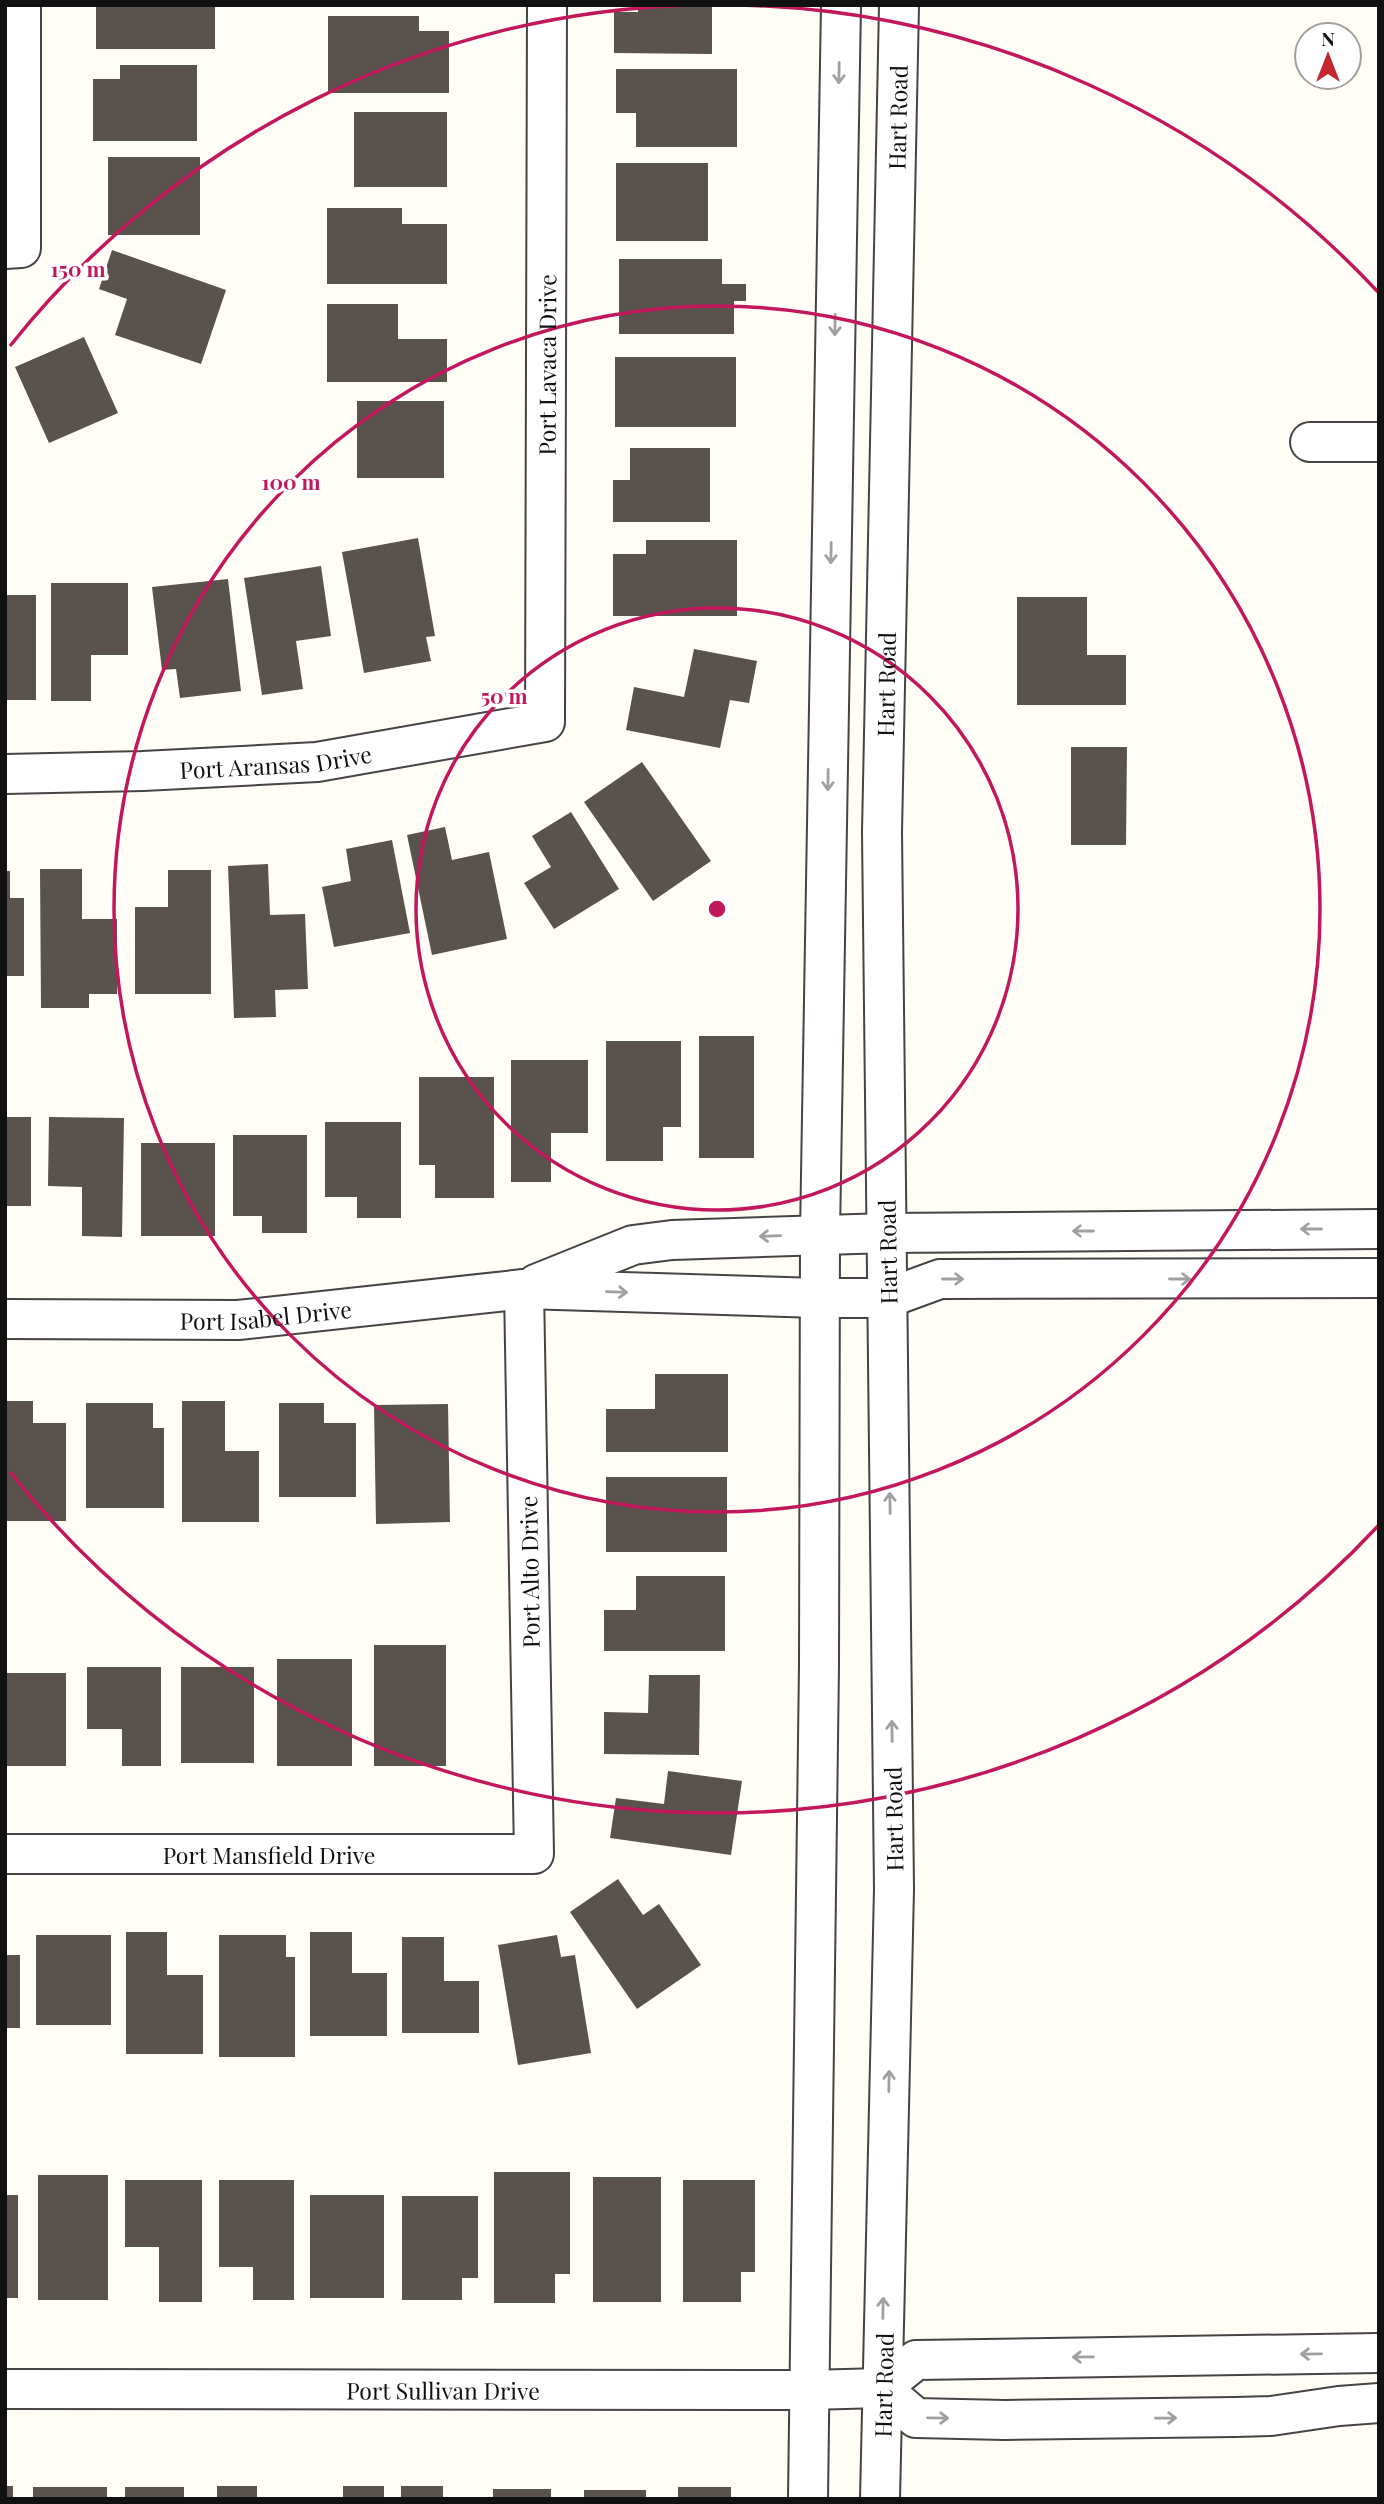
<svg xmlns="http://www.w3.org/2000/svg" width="1384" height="2504" font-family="'Playfair Display',serif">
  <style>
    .building { fill: #5a524d }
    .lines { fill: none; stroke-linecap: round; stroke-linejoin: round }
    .minor-casing { stroke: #444; stroke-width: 42 }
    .minor { stroke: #fff; stroke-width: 38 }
    .oneway { stroke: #a0a0a0 }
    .ring { fill: none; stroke: #c2185b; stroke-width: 3.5 }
    .labels { text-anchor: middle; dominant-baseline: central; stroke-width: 7; stroke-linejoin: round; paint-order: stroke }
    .street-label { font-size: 23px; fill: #111; stroke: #fff }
    .centre { fill: #c2185b; stroke: #fff; stroke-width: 3.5 }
    .ring-label { font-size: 21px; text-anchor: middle; font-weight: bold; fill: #c2185b; stroke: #fff; stroke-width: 7; stroke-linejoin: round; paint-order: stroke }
  </style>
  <rect width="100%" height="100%" fill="#fffdf5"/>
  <g class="building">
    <rect x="96" y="5" width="119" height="44"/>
    <polygon points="638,5 712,5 712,54 614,53 614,12 638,12"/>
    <polygon points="328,16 419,16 419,31 449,31 449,93 328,93"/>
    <polygon points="120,65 197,65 197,141 93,141 93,79 120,79"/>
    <polygon points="616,69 737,69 737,147 636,147 636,113 616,113"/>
    <rect x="354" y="112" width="93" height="75"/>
    <rect x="108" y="157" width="92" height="78"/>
    <rect x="616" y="163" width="92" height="78"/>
    <polygon points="327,208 402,208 402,224 447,224 447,284 327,284"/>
    <polygon points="112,250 226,290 201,364 115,335 127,299 99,289"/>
    <polygon points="619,259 722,259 722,284 746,284 746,301 734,301 734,334 619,334"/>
    <polygon points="327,304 398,304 398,339 447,339 447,382 327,382"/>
    <polygon points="84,337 118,413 49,443 15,367"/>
    <rect x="615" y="357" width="121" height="70"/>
    <rect x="357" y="401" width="87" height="77"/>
    <polygon points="630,448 710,448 710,522 613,522 613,480 630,480"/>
    <polygon points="418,538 435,636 426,637 431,661 364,673 342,552"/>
    <polygon points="646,540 737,540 737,616 613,616 613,554 646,554"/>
    <polygon points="321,566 331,636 296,641 303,689 262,695 244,578"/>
    <polygon points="228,579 241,691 180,698 176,669 162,670 152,587"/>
    <polygon points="51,583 128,583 128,655 91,655 91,701 51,701"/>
    <rect x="5" y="595" width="31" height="105"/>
    <polygon points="1017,597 1087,597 1087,655 1126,655 1126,705 1017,705"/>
    <polygon points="694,649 757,661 749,703 730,700 720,748 626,730 634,687 684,697"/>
    <polygon points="1071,747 1127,747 1126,845 1071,845"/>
    <polygon points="642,762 711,861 653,901 584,802"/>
    <polygon points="571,812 619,889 554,929 524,883 551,867 532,836"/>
    <polygon points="445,827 452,860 489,852 507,939 432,955 407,835"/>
    <polygon points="392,840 410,933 334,947 322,887 351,881 346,849"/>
    <polygon points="268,864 270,915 305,914 308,989 275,990 276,1017 234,1018 228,866"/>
    <polygon points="40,869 82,869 82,919 117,919 117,994 89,994 89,1008 41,1008"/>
    <polygon points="168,870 211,870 211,994 135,994 135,907 168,907"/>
    <polygon points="5,871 10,871 10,898 24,898 24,976 5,976"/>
    <rect x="699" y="1036" width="55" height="122"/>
    <polygon points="606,1041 681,1041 681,1127 663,1127 663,1161 606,1161"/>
    <polygon points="511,1060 588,1060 588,1133 551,1133 551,1182 511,1182"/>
    <polygon points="419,1077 494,1077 494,1198 435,1198 435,1165 419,1165"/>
    <rect x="5" y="1117" width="26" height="89"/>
    <polygon points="49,1117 124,1118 122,1237 82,1236 82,1187 48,1186"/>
    <polygon points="325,1122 401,1122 401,1218 357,1218 357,1197 325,1197"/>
    <polygon points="233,1135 307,1135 307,1233 262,1233 262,1216 233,1216"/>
    <rect x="141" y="1143" width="74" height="93"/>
    <polygon points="655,1374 728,1374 728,1452 606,1452 606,1409 655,1409"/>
    <polygon points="5,1401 33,1401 33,1423 66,1423 66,1521 5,1521"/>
    <polygon points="182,1401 225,1401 225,1451 259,1451 259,1522 182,1522"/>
    <polygon points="86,1403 153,1403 153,1428 164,1428 164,1508 86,1508"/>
    <polygon points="279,1403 324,1403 324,1423 356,1423 356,1497 279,1497"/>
    <polygon points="448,1404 450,1522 376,1524 374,1405"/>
    <rect x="606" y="1477" width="121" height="75"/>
    <polygon points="636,1576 725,1576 725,1651 604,1651 604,1610 636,1610"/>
    <rect x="374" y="1645" width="72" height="121"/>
    <rect x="277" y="1659" width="75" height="107"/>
    <polygon points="87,1667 161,1667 161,1766 122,1766 122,1729 87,1729"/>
    <rect x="181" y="1667" width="73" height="96"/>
    <rect x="5" y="1673" width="61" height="93"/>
    <polygon points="649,1675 700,1675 699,1755 604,1754 604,1712 648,1713"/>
    <polygon points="668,1771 742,1781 731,1855 610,1838 616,1798 664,1804"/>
    <polygon points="618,1879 643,1915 659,1904 701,1965 637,2009 570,1912"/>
    <polygon points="126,1932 167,1932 167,1975 203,1975 203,2054 126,2054"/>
    <polygon points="310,1932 352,1932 352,1973 387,1973 387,2036 310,2036"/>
    <rect x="36" y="1935" width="75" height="90"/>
    <polygon points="219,1935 286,1935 286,1957 295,1957 295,2057 219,2057"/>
    <polygon points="557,1935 561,1957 575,1955 591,2053 518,2065 498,1945"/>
    <polygon points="402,1937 444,1937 444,1981 479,1981 479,2033 402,2033"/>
    <rect x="5" y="1955" width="15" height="73"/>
    <polygon points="494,2172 570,2172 570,2274 555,2274 555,2303 494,2303"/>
    <rect x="38" y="2175" width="70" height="125"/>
    <rect x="593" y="2177" width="68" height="125"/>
    <polygon points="125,2180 202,2180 202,2302 159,2302 159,2247 125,2247"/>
    <polygon points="219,2180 294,2180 294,2300 253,2300 253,2267 219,2267"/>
    <polygon points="683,2180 755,2180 755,2272 741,2272 741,2302 683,2302"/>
    <rect x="5" y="2195" width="13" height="103"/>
    <rect x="310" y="2195" width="74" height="103"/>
    <polygon points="402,2196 478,2196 478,2278 462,2278 462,2300 402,2300"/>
    <rect x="5" y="2486" width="8" height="13"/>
    <rect x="217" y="2486" width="40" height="13"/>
    <rect x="343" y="2486" width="41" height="13"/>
    <rect x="401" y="2486" width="42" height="13"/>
    <rect x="33" y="2487" width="74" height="12"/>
    <rect x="125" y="2487" width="59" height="12"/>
    <rect x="678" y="2487" width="53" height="12"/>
    <rect x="493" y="2489" width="58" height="10"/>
    <rect x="584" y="2490" width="62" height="9"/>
  </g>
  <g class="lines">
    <defs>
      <g id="minor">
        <polyline points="5,249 21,248 21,5"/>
        <polyline points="1310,442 1379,442"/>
        <path id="s1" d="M5,774L143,771L317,762L545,722L547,5"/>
        <polyline points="536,1284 633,1245 672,1240 887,1233 1379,1229"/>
        <path id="s2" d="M5,1319L238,1320L524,1289L819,1298H888L940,1279L1379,1278"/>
        <path id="s3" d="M5,1854H534L524,1289"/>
        <polyline points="881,2388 916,2418 1005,2420 1236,2417 1271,2416 1339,2406 1379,2403"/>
        <polyline points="881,2388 916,2360 1379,2353"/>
        <path id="s4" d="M5,2389L809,2390L881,2388"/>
        <polyline points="808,2499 819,1665 820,1234 841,5"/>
        <path id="s5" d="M880,2499L894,1889L882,832L899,5"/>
      </g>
    </defs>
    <use href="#minor" class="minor-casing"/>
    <use href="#minor" class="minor"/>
  </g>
  <defs><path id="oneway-shaft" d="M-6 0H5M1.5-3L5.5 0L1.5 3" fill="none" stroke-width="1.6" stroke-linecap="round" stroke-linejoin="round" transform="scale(1.75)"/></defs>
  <g class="oneway">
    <use href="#oneway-shaft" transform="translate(839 73) rotate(91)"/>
    <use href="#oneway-shaft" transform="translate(835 325) rotate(91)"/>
    <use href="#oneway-shaft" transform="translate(831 553) rotate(91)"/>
    <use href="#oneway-shaft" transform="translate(828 780) rotate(91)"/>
    <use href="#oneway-shaft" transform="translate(1311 1229) rotate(180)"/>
    <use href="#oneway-shaft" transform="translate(1083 1231) rotate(180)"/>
    <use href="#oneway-shaft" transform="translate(770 1236) rotate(178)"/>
    <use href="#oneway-shaft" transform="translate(953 1279)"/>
    <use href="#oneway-shaft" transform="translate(1180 1279)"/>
    <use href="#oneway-shaft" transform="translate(617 1292) rotate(2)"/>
    <use href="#oneway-shaft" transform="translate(890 1503) rotate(-91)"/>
    <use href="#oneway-shaft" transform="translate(892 1731) rotate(-91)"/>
    <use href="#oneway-shaft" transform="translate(889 2081) rotate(-89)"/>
    <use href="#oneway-shaft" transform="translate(883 2308) rotate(-89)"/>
    <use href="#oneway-shaft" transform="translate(1311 2354) rotate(179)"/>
    <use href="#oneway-shaft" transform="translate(1083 2357) rotate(179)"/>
    <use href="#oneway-shaft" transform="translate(938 2418) rotate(1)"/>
    <use href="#oneway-shaft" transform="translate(1166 2418) rotate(-1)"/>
  </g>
  <g class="ring">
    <circle cx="717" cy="909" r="301"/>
    <circle cx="717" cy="909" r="603"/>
    <path d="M1378 1526A904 904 0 0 1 10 1472M10 346A904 904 0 0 1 693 5M741 5A904 904 0 0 1 1378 292"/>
  </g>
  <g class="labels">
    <g class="street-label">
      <text stroke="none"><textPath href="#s5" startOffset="2382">Hart Road</textPath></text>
      <text stroke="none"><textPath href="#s1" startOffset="901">Port Lavaca Drive</textPath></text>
      <text stroke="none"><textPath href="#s5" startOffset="1815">Hart Road</textPath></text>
      <text stroke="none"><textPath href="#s1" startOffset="271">Port Aransas Drive</textPath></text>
      <text transform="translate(887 1252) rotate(-91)">Hart Road</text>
      <text stroke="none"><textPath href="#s2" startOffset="261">Port Isabel Drive</textPath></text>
      <text transform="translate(529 1572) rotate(-91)">Port Alto Drive</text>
      <text transform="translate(893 1819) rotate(-91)">Hart Road</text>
      <text stroke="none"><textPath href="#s3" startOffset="264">Port Mansfield Drive</textPath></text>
      <text stroke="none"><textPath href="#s5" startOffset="114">Hart Road</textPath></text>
      <text stroke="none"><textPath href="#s4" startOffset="438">Port Sullivan Drive</textPath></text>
    </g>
  </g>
  <circle cx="717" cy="909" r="10" class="centre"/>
  <g class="ring-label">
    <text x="78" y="277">150 m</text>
    <text x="291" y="490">100 m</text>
    <text x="504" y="704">50 m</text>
  </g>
  <rect width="1384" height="2504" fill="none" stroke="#111111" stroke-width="14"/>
  <g transform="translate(1328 56)"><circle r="33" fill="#ffffff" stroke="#a0a0a0" stroke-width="2"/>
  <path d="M0-5L12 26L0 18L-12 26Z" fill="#c4262e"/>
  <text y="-10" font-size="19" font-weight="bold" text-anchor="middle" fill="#111111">N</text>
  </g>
</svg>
